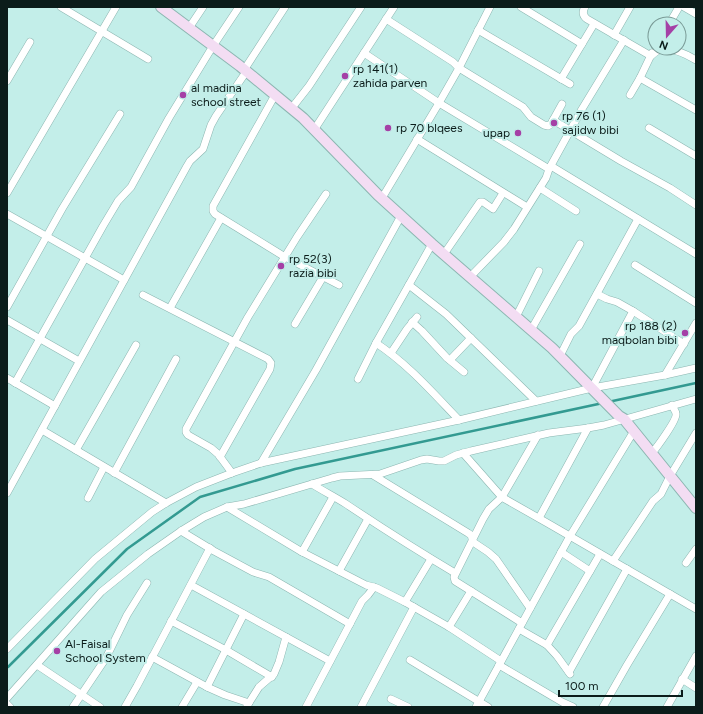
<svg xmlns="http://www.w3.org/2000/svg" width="703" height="714" font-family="Figtree,sans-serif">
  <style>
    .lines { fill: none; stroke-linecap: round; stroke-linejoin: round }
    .stream { stroke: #339a91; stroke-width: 2.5 }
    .street-casing { stroke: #8cb6b1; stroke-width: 8 }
    .secondary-casing { stroke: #8cb6b1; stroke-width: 12 }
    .street { stroke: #fff; stroke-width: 7 }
    .secondary { stroke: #f3ddf3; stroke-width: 10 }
    .poi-dot { fill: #a540a6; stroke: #c3eee9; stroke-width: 1.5 }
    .labels { text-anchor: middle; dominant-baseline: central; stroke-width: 4; stroke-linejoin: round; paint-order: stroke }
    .poi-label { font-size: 12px; fill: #0b1c1a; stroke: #c3eee9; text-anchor: start }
  </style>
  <rect width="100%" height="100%" fill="#c3eee9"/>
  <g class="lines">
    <g class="stream">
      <polyline points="608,402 696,383"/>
      <polyline points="8,667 127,549 200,497 295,469 603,403"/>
    </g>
    <defs>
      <g id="street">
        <polyline points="61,7 148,59"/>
        <polyline points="521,7 582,44"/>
        <path d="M585,7C582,12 583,16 587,19L651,56C653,54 655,52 659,50C671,46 686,54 696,60"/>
        <polyline points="684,7 696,14"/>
        <polyline points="386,19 453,62 459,68 523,107 531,117 544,125 548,126 551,124 562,104"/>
        <polyline points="669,24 679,7"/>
        <polyline points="189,28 203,7"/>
        <polyline points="478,30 570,84"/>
        <polyline points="614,35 630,7"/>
        <polyline points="364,53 439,103 549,169"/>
        <polyline points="244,70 285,7"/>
        <polyline points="640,78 696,110"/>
        <polyline points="561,79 594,24"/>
        <polyline points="7,81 30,42"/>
        <polyline points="275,95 213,206 213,211 215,214 285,257 339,285"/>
        <polyline points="630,95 640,78 652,53"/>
        <polyline points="291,109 309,86 361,7"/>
        <polyline points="553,120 621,161 670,188 696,205"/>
        <polyline points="649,128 696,156"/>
        <polyline points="314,130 394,7"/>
        <polyline points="417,139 527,207"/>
        <polyline points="551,166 696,254"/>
        <polyline points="540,188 576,211"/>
        <polyline points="7,193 116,7"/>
        <polyline points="382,198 439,103 459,68 490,7"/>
        <polyline points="7,214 124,280"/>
        <polyline points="444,254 480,202 483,202 493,209 503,193"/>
        <polyline points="635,265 696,303"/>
        <polyline points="470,277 504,242 514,229 546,178 549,169 582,109 624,40"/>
        <polyline points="409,285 446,314 536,401"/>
        <polyline points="597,294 607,299 617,302 633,311 684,344"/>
        <polyline points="143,295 268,359 271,363 270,369 220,457"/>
        <polyline points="7,307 62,209 120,114"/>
        <polyline points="170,308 221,218"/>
        <polyline points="516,317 539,271"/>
        <polyline points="7,320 79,361"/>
        <polyline points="412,322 422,331 447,358 464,372"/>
        <polyline points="295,324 323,277"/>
        <polyline points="531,330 580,244"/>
        <path d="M376,343C409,365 432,392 459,420"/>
        <polyline points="391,353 407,329 417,317"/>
        <polyline points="560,356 571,334 579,326 638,219"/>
        <polyline points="450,360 471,338"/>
        <polyline points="665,375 696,323"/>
        <polyline points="7,378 55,406"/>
        <polyline points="358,379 376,343 432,244"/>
        <polyline points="15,383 103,226 118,201 131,187 169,118 213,46 239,7"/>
        <polyline points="592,388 633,311"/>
        <polyline points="42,430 166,503"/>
        <polyline points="76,450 136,345"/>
        <polyline points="463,453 500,495 505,499 549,524 696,609"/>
        <path d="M652,453C657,447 677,420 676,414C676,411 673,408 672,405"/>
        <polyline points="261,463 316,370 401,216"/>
        <polyline points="114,473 176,359"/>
        <polyline points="232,473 218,454 211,448 188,435 186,432 186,429 248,317 297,237 326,194"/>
        <polyline points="373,475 468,533 471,535 473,542 488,552 496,559 530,608"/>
        <path d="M312,484C323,491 335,497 346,504C382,528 418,551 455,573"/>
        <polyline points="7,493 187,166 190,161 203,149 211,125 216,116 246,72"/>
        <polyline points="88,498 104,467"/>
        <polyline points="227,507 302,552 366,585 377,588 405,602 449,627 501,661"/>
        <polyline points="539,518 588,428"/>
        <polyline points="181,531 214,551 253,572 269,577 350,624"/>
        <polyline points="302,552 333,497"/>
        <polyline points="561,552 590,571"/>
        <polyline points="613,561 653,501 661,494 670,476 696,433"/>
        <polyline points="686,563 696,549"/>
        <polyline points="339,571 368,519"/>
        <polyline points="191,585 330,661"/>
        <polyline points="405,602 431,559"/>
        <polyline points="171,621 226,650 272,677"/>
        <polyline points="522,623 455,581 454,577 483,519 489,509 502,497 538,435"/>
        <polyline points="449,627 471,591"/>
        <polyline points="519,629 547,645 557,656 570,674"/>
        <polyline points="547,645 600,554"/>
        <polyline points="7,649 95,559 152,512 166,503 196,487 232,473 261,463 459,420 592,388 665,375 696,368"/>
        <polyline points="152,657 207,687 225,695 249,703"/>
        <polyline points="410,660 488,707"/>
        <polyline points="37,665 100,707"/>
        <polyline points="499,665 562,702 573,707"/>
        <polyline points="569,672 627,569"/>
        <polyline points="682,679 696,688"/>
        <polyline points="207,687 244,614"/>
        <polyline points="7,698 101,592 148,554 181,531 204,517 227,507 244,504 332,478 340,476 380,474 421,460 427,459 439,461 444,461 456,455 471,451 549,433 588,428 604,425 696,399"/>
        <polyline points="391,699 408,707"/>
        <polyline points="7,704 10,707"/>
        <polyline points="247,706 259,687 274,674 279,662 286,637"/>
        <polyline points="73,707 106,658 127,615 147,583"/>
        <polyline points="125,707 137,686 210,548"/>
        <polyline points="182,707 197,682"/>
        <polyline points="306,707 362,601 368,595 374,587"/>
        <polyline points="361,707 414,607"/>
        <polyline points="476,707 570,536 634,431"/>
        <polyline points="603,707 627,665 670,594"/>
        <polyline points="667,707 696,656"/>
      </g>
      <polyline id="secondary" points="161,7 240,66 303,118 378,195 432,244 552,348 619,416 624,419 696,508"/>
    </defs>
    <use href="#street" class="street-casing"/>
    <use href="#secondary" class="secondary-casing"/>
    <use href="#street" class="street"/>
    <use href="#secondary" class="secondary"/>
  </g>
  <g class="poi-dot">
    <circle cx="345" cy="76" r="4"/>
    <circle cx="183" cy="95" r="4"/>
    <circle cx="554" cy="123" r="4"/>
    <circle cx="388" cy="128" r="4"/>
    <circle cx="518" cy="133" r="4"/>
    <circle cx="281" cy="266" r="4"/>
    <circle cx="685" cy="333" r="4"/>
    <circle cx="57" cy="651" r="4"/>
  </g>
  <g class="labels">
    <g class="poi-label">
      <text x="353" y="69">rp 141(1)<tspan x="353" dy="14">zahida parven</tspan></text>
      <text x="191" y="88">al madina<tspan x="191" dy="14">school street</tspan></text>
      <text x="562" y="116">rp 76 (1)<tspan x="562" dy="14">sajidw bibi</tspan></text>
      <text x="396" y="128">rp 70 blqees</text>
      <text x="510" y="133" text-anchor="end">upap</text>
      <text x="289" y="259">rp 52(3)<tspan x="289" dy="14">razia bibi</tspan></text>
      <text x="677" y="326" text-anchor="end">rp 188 (2)<tspan x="677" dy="14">maqbolan bibi</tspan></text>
      <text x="65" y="644">Al-Faisal<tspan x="65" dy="14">School System</tspan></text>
    </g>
  </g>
  <rect width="703" height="714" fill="none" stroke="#0b1c1a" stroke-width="16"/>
  <g transform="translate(667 36) rotate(200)"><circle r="19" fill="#c3eee9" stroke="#799a96"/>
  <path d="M0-3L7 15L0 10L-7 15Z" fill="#a540a6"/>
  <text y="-6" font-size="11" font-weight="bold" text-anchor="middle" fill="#0b1c1a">N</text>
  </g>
  <path d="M559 690v6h123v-6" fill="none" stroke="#0b1c1a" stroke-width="2"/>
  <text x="565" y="690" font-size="12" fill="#0b1c1a" stroke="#c3eee9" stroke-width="3" paint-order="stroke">100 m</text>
</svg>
